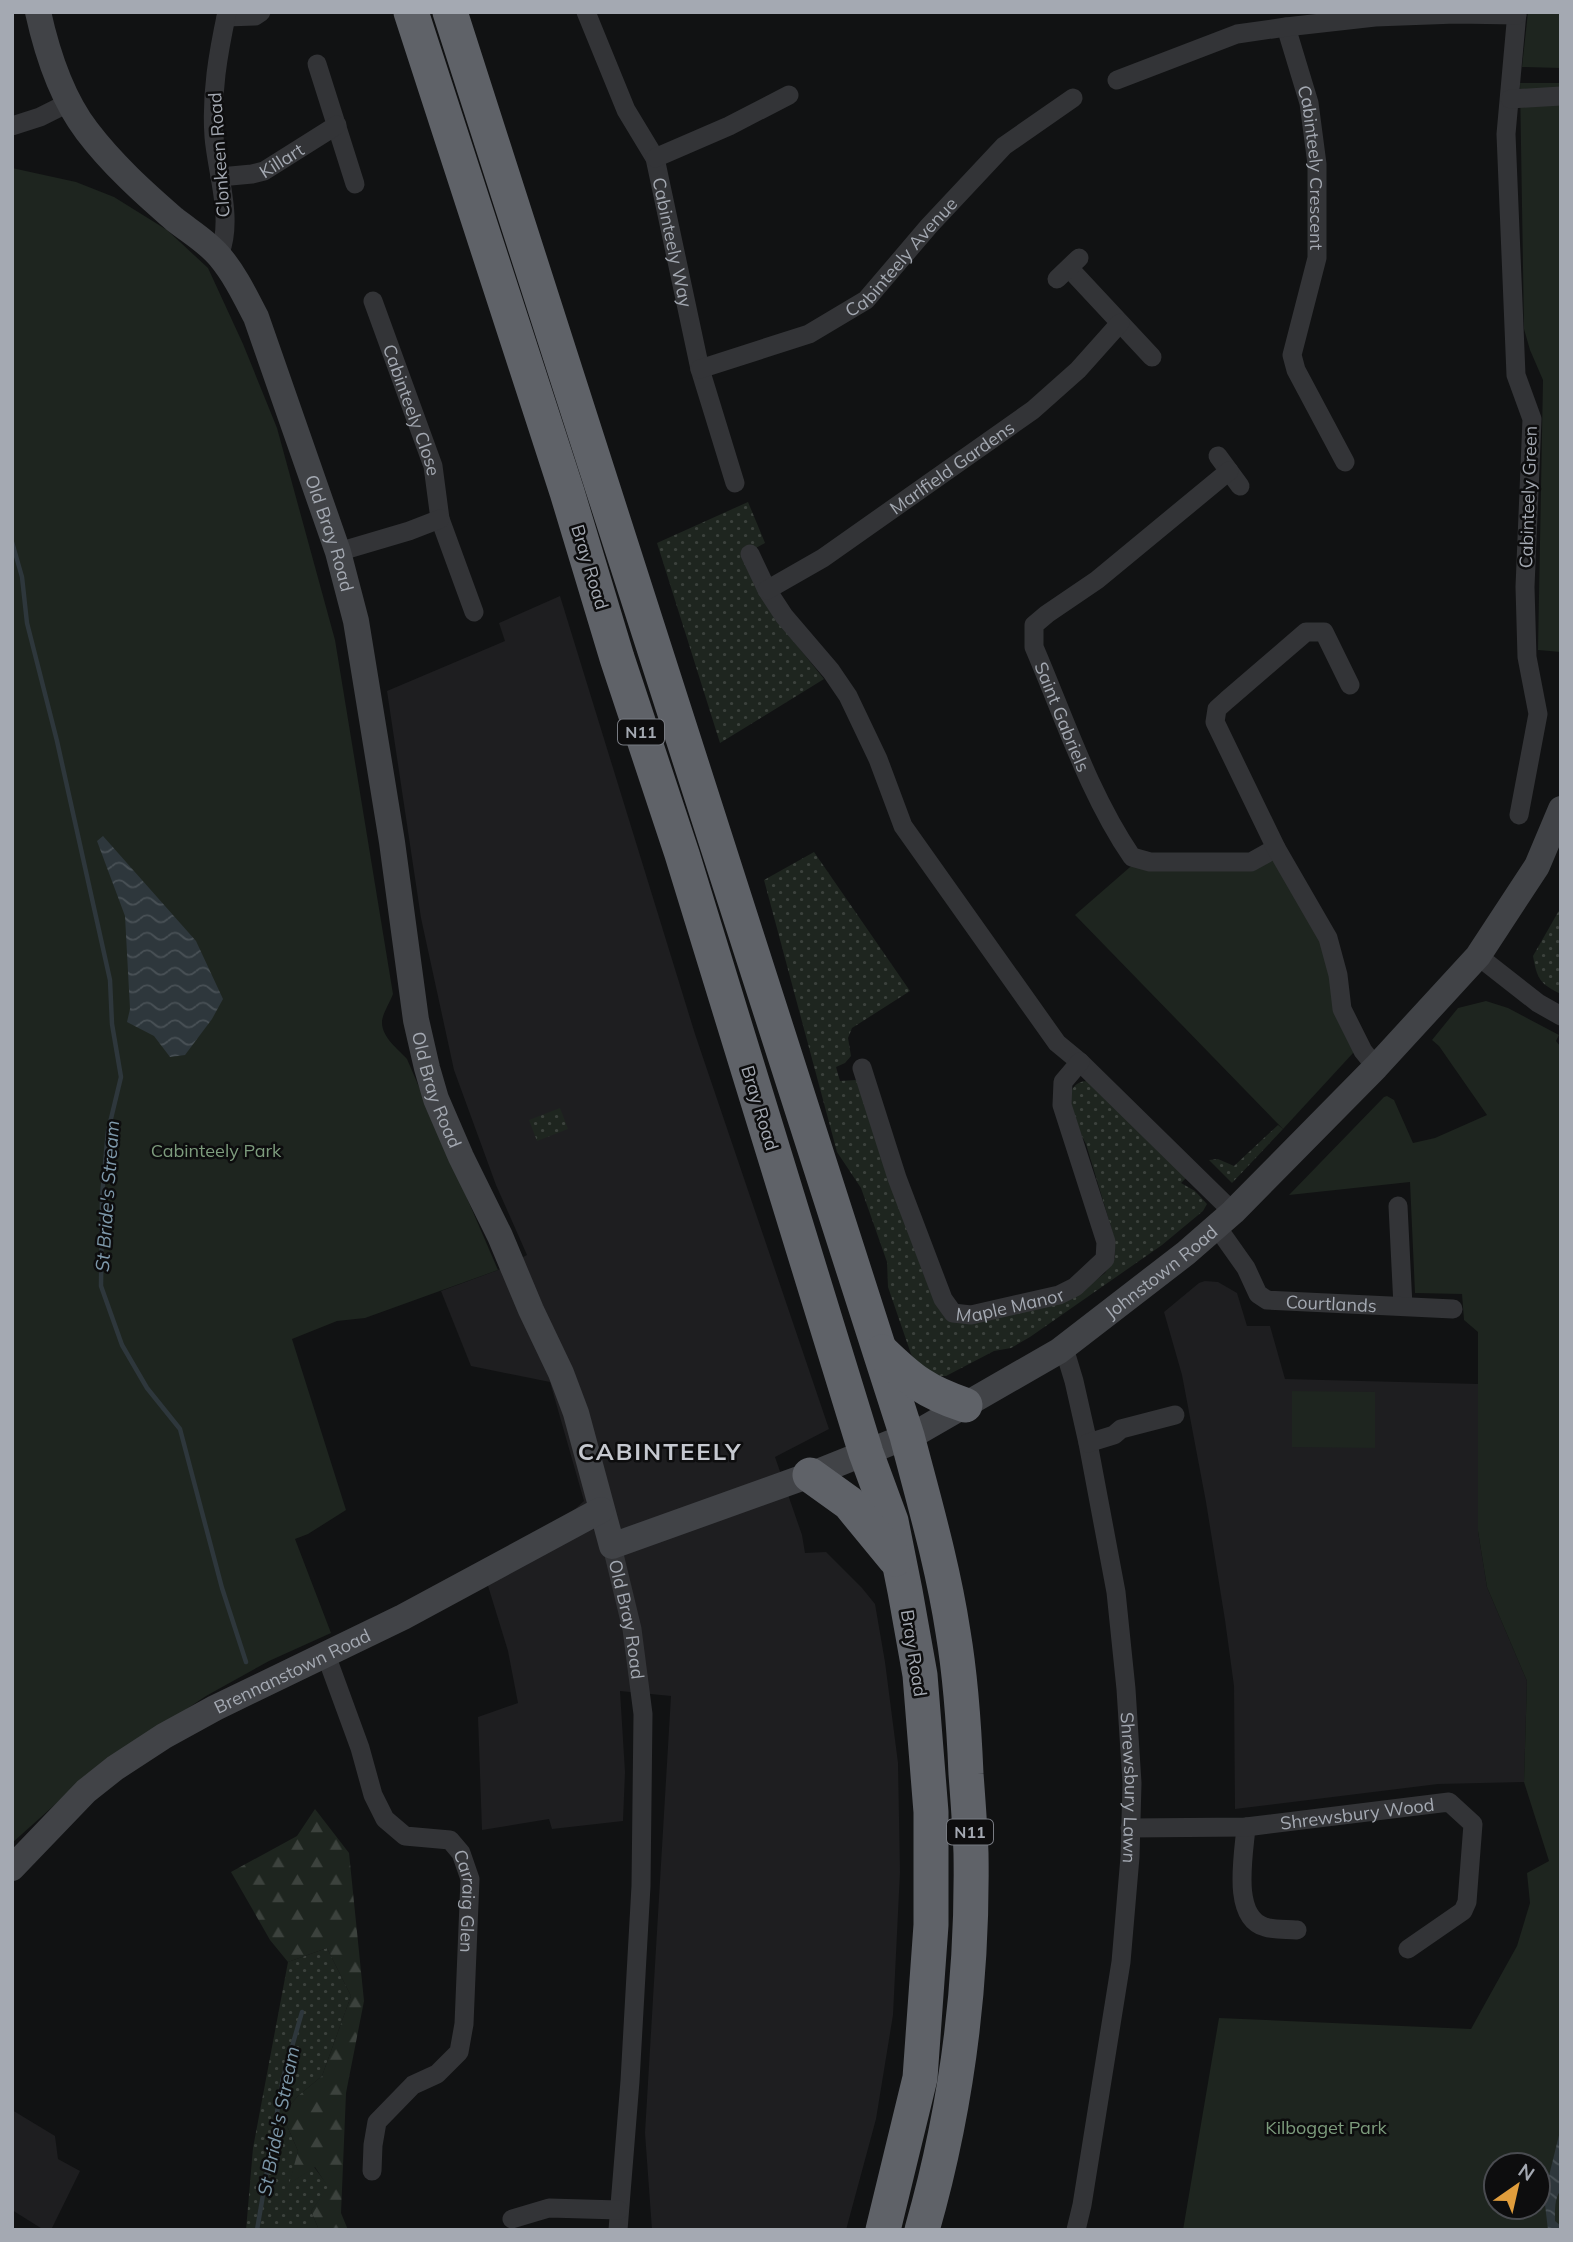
<svg xmlns="http://www.w3.org/2000/svg" width="1573" height="2242" font-family="Mulish,sans-serif">
  <style>
    .built { fill: #1e1e20 }
    .grass { fill: url(#grass-dots) }
    .forest { fill: url(#forest-firs) }
    .park { fill: #1e251f; fill-rule: evenodd }
    .water { fill: url(#water-waves) }
    .lines { fill: none; stroke-linecap: round; stroke-linejoin: round }
    .stream { stroke: #2e373c; stroke-width: 4.5 }
    .street { stroke: #333437; stroke-width: 19 }
    .secondary { stroke: #414347; stroke-width: 26 }
    .highway { stroke: #5f6268; stroke-width: 35 }
    .labels { text-anchor: middle; dominant-baseline: central; stroke-width: 5; stroke-linejoin: round; paint-order: stroke }
    .shield { fill: #0d0d0e; stroke: #777a81; stroke-width: 2 }
    .shield-label { font-size: 16px; font-weight: bold; fill: #a4a9b2 }
    .street-label { font-size: 18px; fill: #a4a9b2; stroke: #0d0d0e }
    .park-label { font-size: 18px; fill: #7d9c7d; stroke: #0d0d0e }
    .water-label { font-size: 19px; font-style: italic; fill: #7e99ab; stroke: #0d0d0e }
    .district-label { font-size: 24px; font-weight: bold; letter-spacing: 2px; fill: #c5c8cf; stroke: #0d0d0e }
  </style>
  <defs>
    <pattern id="grass-dots" width="8" height="8" patternUnits="userSpaceOnUse" patternTransform="scale(1.75)"><rect width="8" height="8" fill="#1e251f"/><path d="M2 2h.1M6 6h.1" fill="none" stroke="#3c423d" stroke-width="1.8" stroke-linecap="round"/></pattern>
    <pattern id="forest-firs" width="22" height="20" patternUnits="userSpaceOnUse" patternTransform="scale(1.75)"><rect width="22" height="20" fill="#1e251f"/><path d="M5 1l3.5 6h-7zM16 11l3.5 6h-7z" fill="#3c423d"/></pattern>
    <pattern id="water-waves" width="16" height="10" patternUnits="userSpaceOnUse" patternTransform="scale(1.75)"><rect width="16" height="10" fill="#2e373c"/><path d="M0 5q4-4 8 0t8 0" fill="none" stroke="#495156"/></pattern>
  </defs>
  <rect width="100%" height="100%" fill="#111213"/>
  <g class="built">
    <polygon points="560,596 695,1034 829,1429 775,1457 802,1535 805,1553 826,1552 862,1588 875,1604 885,1662 898,1763 900,1872 893,2015 876,2119 846,2230 652,2230 645,2133 671,1696 620,1691 625,1772 623,1821 552,1829 549,1819 482,1830 478,1717 518,1703 508,1651 481,1563 563,1520 584,1501 550,1382 471,1366 441,1291 498,1270 527,1255 496,1185 454,1070 421,918 387,691 505,641 499,623"/>
    <polygon points="1205,1281 1218,1282 1237,1293 1247,1326 1270,1326 1285,1379 1478,1384 1478,1531 1487,1587 1527,1681 1524,1782 1438,1784 1235,1809 1234,1686 1225,1620 1206,1502 1182,1375 1164,1312 1199,1283"/>
    <polygon points="12,2110 55,2136 58,2159 80,2171 51,2230 44,2230 12,2210"/>
  </g>
  <g class="grass">
    <polygon points="748,502 765,543 745,554 783,628 824,679 720,743 657,543"/>
    <path d="M814,852L910,991L852,1028L848,1038L851,1056L845,1063L836,1067L840,1081L856,1080L942,1308L1072,1299L1105,1273L1115,1258L1114,1237L1086,1144L1066,1106C1070,1093 1072,1082 1087,1081L1187,1177L1181,1183L1195,1191L1207,1204L1203,1211L1162,1245L1030,1337L1011,1348L994,1351L946,1376H939L918,1364L911,1354L888,1287L887,1262L861,1188L837,1152L764,880Z"/>
    <path d="M1561,907V994C1540,984 1537,979 1533,956Z"/>
    <polygon points="560,1108 568,1129 537,1141 529,1120"/>
    <polygon points="1278,1125 1283,1129 1232,1183 1209,1160 1218,1159 1234,1166"/>
    <polygon points="327,1948 351,1996 322,2076 298,2096 282,2114 298,2151 290,2183 314,2167 329,2187 311,2211 319,2230 246,2230 253,2148 288,1962"/>
  </g>
  <polygon class="forest" points="315,1809 349,1853 364,2001 346,2093 341,2213 348,2230 319,2230 311,2211 328,2187 315,2167 289,2184 298,2151 282,2114 298,2096 322,2076 351,1996 327,1948 288,1962 270,1940 231,1872 297,1836"/>
  <g class="park">
    <polygon points="1528,12 1561,12 1561,68 1522,67"/>
    <polygon points="1520,83 1561,83 1561,652 1538,650 1543,380 1530,350 1524,329"/>
    <path d="M12,168L76,182L114,197L167,230L208,268L243,344L277,428L335,640L393,994C390,1002 383,1013 382,1021C381,1037 398,1049 407,1059L498,1270L365,1318L337,1321L292,1339L346,1510L308,1534L295,1539L331,1633L269,1661L206,1696L87,1776L12,1843Z"/>
    <polygon points="1137,861 1275,861 1328,955 1354,1052 1283,1129 1075,915"/>
    <path d="M1486,1001L1508,1008L1559,1035L1556,1041L1561,1047V2230H1183L1219,2018L1471,2029L1517,1946L1530,1903L1527,1873L1549,1861L1524,1782L1527,1681L1487,1587L1478,1531V1332L1464,1320L1462,1294L1415,1293L1410,1182L1289,1195L1384,1097L1387,1096L1394,1100L1413,1143L1435,1138L1487,1115L1439,1046L1432,1040L1458,1008ZM1496,2165H1538V2207H1496Z"/>
    <polygon points="1292,1391 1375,1392 1375,1448 1292,1447"/>
  </g>
  <g class="water">
    <polygon points="103,836 196,941 223,999 212,1019 185,1055 170,1057 154,1036 127,1022 130,1009 125,916 97,841"/>
    <path d="M1561,2127V2190C1554,2198 1555,2211 1555,2221L1561,2226V2230H1548L1544,2196Z"/>
  </g>
  <g class="lines">
    <g class="stream">
      <polyline points="12,542 22,577 27,623 57,741 110,980 112,1024 121,1077 108,1131 102,1196 101,1286 122,1345 147,1388 180,1429 222,1588 246,1662"/>
      <polyline points="257,2230 283,2078 302,2012"/>
    </g>
    <g class="street">
      <path id="s1" d="M586,12L626,110L655,158L700,369L735,483"/>
      <polyline points="1517,12 1506,134 1516,375 1532,419 1525,587 1527,657 1538,714 1519,815"/>
      <polyline points="226,17 255,16 261,12"/>
      <path id="s2" d="M1286,27L1309,103L1317,164V258L1292,355L1296,370L1345,462"/>
      <polyline points="317,64 355,184"/>
      <polyline points="1117,80 1237,34 1286,27 1375,17 1456,14 1517,15"/>
      <polyline points="1510,99 1561,96"/>
      <polyline points="12,126 40,117 68,103"/>
      <polyline points="655,158 729,126 789,95"/>
      <path id="s3" d="M220,177L252,174L264,171L337,125"/>
      <path d="M219,255C234,221 217,173 214,137C211,94 218,54 227,12"/>
      <polyline points="1069,268 1152,357"/>
      <polyline points="1057,279 1079,258"/>
      <path id="s4" d="M373,301L433,466L440,519L474,612"/>
      <path id="s5" d="M700,369L809,334L866,300L929,226L1004,146L1073,98"/>
      <polyline points="1218,456 1240,486"/>
      <path id="s6" d="M1229,471L1097,580L1047,614L1034,625V647C1064,717 1089,794 1132,857L1150,862H1251L1276,848"/>
      <polyline points="338,552 409,531 440,519"/>
      <polyline points="750,554 767,590 784,616 831,671 848,696 878,759 903,826 1057,1043 1080,1062 1233,1212"/>
      <path id="s7" d="M767,590L823,558L1033,410L1078,370L1120,323"/>
      <polyline points="1350,685 1324,632 1306,632 1227,700 1217,709 1215,722 1276,848 1328,938 1338,975 1342,1009 1363,1051 1376,1067"/>
      <polyline points="1478,956 1538,1003 1561,1016"/>
      <path id="s8" d="M862,1068L897,1178L943,1299L953,1313L971,1315L1059,1295L1075,1287L1105,1259L1106,1242L1062,1105L1063,1082L1080,1062"/>
      <polyline points="1398,1206 1403,1306"/>
      <path id="s9" d="M1217,1227L1246,1268L1258,1294L1267,1300L1453,1309"/>
      <path id="s10" d="M1064,1348L1074,1381L1088,1443L1116,1592L1126,1689L1132,1783L1130,1857L1121,1962L1082,2205L1076,2230"/>
      <polyline points="1088,1443 1114,1435 1121,1429 1175,1415"/>
      <path id="s11" d="M612,1546L632,1629L643,1714L641,1886L630,2081L618,2230"/>
      <path id="s12" d="M326,1655L360,1748L373,1795L385,1819L405,1836L450,1840L461,1853L470,1879L464,2024L459,2052L437,2074L413,2085L377,2122L373,2145L372,2171"/>
      <path d="M1246,1827C1244,1854 1231,1917 1265,1927C1274,1930 1287,1929 1297,1930"/>
      <path id="s13" d="M1130,1828L1246,1827L1449,1802L1473,1824L1467,1902L1463,1911L1408,1949"/>
      <polyline points="512,2219 549,2208 619,2210"/>
    </g>
    <g class="secondary">
      <path id="s14" d="M38,12C47,53 61,97 87,131C112,164 143,192 174,219C189,231 208,242 220,257C235,275 245,296 256,317L338,552L356,621L392,842L416,1020L427,1068L436,1099L461,1157L500,1236L531,1310L561,1373L576,1413L612,1546L810,1475L920,1431L1059,1351L1186,1253L1233,1212L1376,1067L1478,956L1537,866L1561,809"/>
      <path id="s15" d="M12,1868L86,1791L115,1768L164,1736L215,1708L403,1617L601,1510"/>
    </g>
    <g class="highway">
      <polyline points="411,12 567,492 617,658 682,854 866,1453 891,1521 905,1591 920,1675 931,1812 931,1925 920,2078 883,2230"/>
      <path d="M450,12L907,1436C924,1501 943,1566 953,1632C961,1679 964,1726 966,1774C968,1800 970,1827 971,1853C973,1980 957,2108 922,2230"/>
      <path d="M882,1352C911,1380 926,1392 965,1405"/>
      <polyline points="810,1475 849,1503 895,1559"/>
    </g>
  </g>
  <g class="labels">
    <g class="shield">
      <rect x="618" y="719.5" width="46" height="25" rx="5"/>
      <rect x="947" y="1819.5" width="46" height="25" rx="5"/>
    </g>
    <g class="shield-label">
      <text x="641" y="732">N11</text>
      <text x="970" y="1832">N11</text>
    </g>
    <g class="street-label">
      <text transform="translate(219 155) rotate(-94)">Clonkeen Road</text>
      <text stroke="none"><textPath href="#s3" startOffset="65">Killart</textPath></text>
      <text stroke="none"><textPath href="#s2" startOffset="144">Cabinteely Crescent</textPath></text>
      <text stroke="none"><textPath href="#s1" startOffset="248">Cabinteely Way</textPath></text>
      <text stroke="none"><textPath href="#s5" startOffset="236">Cabinteely Avenue</textPath></text>
      <text stroke="none"><textPath href="#s4" startOffset="116">Cabinteely Close</textPath></text>
      <text stroke="none"><textPath href="#s7" startOffset="222">Marlfield Gardens</textPath></text>
      <text transform="translate(1528 497) rotate(-88)">Cabinteely Green</text>
      <text stroke="none"><textPath href="#s14" startOffset="612">Old Bray Road</textPath></text>
      <text transform="translate(590 567) rotate(73)">Bray Road</text>
      <text stroke="none"><textPath href="#s6" startOffset="346">Saint Gabriels</textPath></text>
      <text stroke="none"><textPath href="#s14" startOffset="1180">Old Bray Road</textPath></text>
      <text transform="translate(760 1108) rotate(73)">Bray Road</text>
      <text stroke="none"><textPath href="#s14" startOffset="2289">Johnstown Road</textPath></text>
      <text stroke="none"><textPath href="#s8" startOffset="320">Maple Manor</textPath></text>
      <text stroke="none"><textPath href="#s9" startOffset="154">Courtlands</textPath></text>
      <text stroke="none"><textPath href="#s11" startOffset="75">Old Bray Road</textPath></text>
      <text transform="translate(914 1653) rotate(81)">Bray Road</text>
      <text stroke="none"><textPath href="#s15" startOffset="346">Brennanstown Road</textPath></text>
      <text stroke="none"><textPath href="#s10" startOffset="446">Shrewsbury Lawn</textPath></text>
      <text stroke="none"><textPath href="#s13" startOffset="228">Shrewsbury Wood</textPath></text>
      <text stroke="none"><textPath href="#s12" startOffset="312">Carraig Glen</textPath></text>
    </g>
    <g class="park-label">
      <text x="216" y="1150">Cabinteely Park</text>
      <text x="1326" y="2127">Kilbogget Park</text>
    </g>
    <g class="water-label">
      <text transform="translate(107 1196) rotate(-86)">St Bride's Stream</text>
      <text transform="translate(278 2121) rotate(-79)">St Bride's Stream</text>
    </g>
    <g class="district-label">
      <text x="660" y="1451">CABINTEELY</text>
    </g>
  </g>
  <rect width="1573" height="2242" fill="none" stroke="#a4a9b2" stroke-width="28"/>
  <g transform="translate(1517 2186) rotate(34)"><circle r="33" fill="#0d0d0e" stroke="#494b50" stroke-width="2"/>
  <path d="M0-5L12 26L0 18L-12 26Z" fill="#e09d3c"/>
  <text y="-10" font-size="19" font-weight="bold" text-anchor="middle" fill="#a4a9b2">N</text>
  </g>
</svg>
